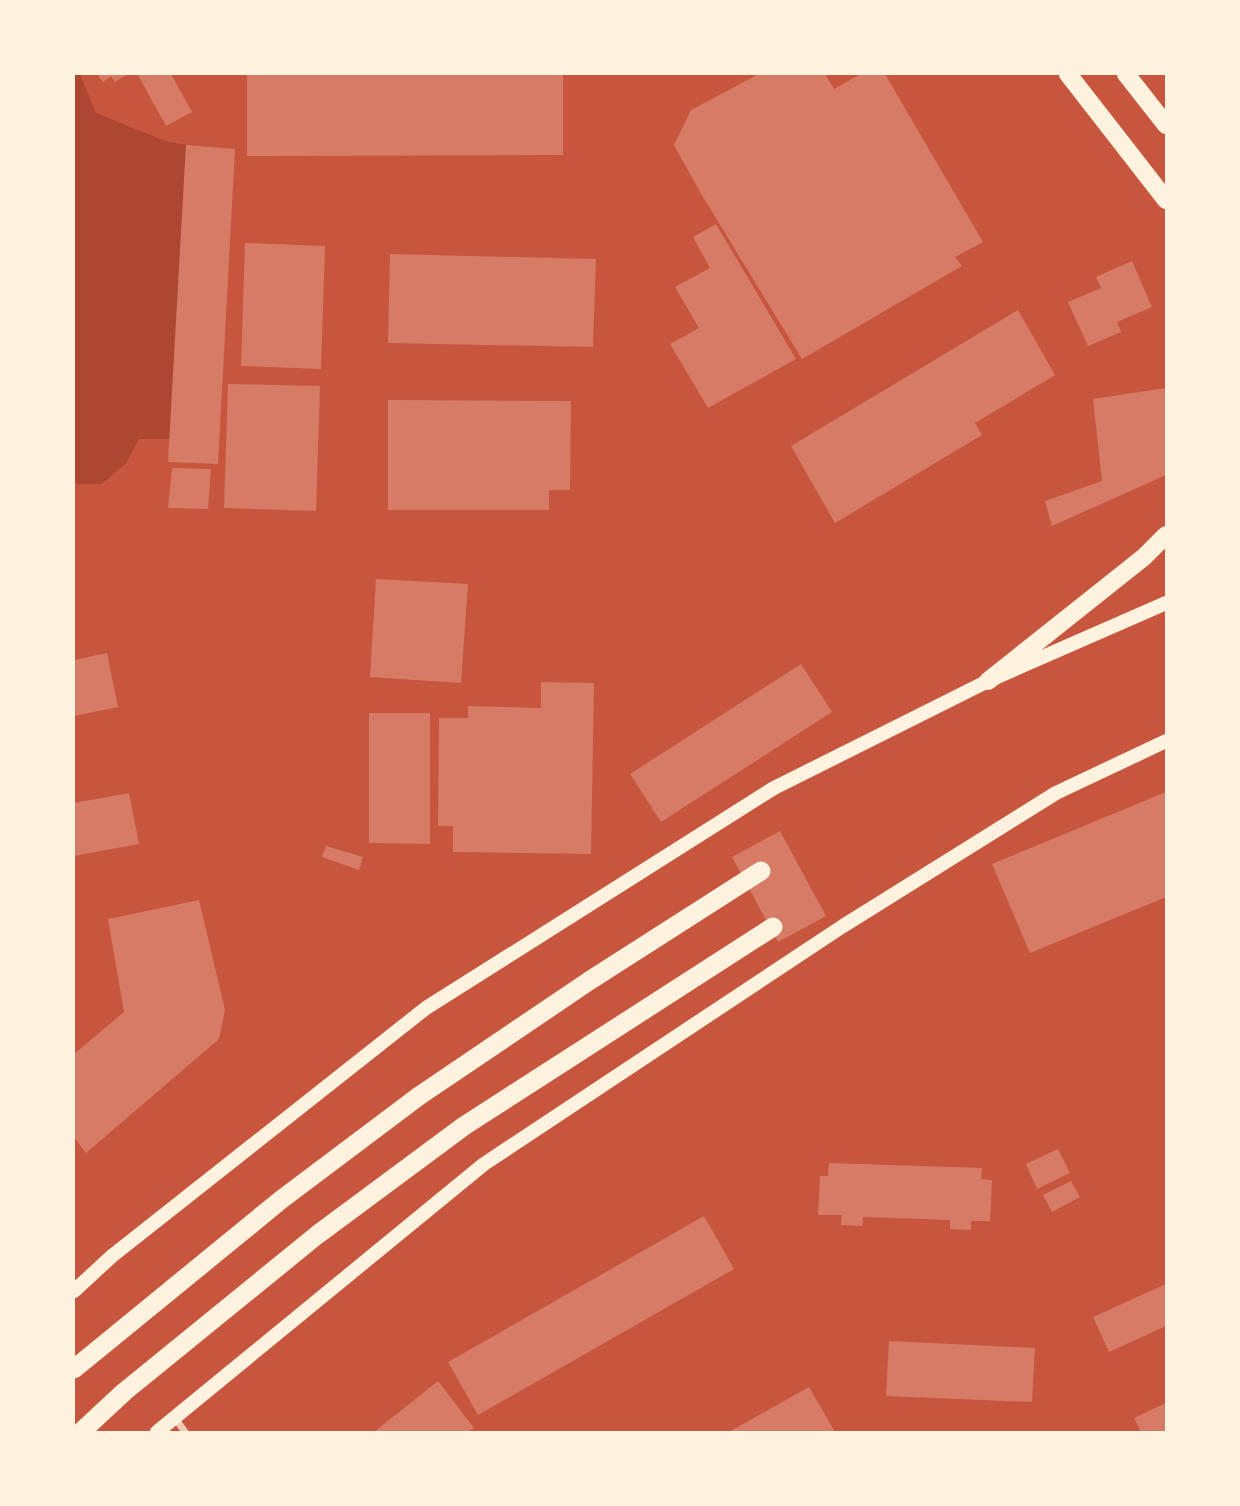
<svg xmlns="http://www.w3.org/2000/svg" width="1240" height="1506" font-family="Quicksand,sans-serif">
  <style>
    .green { fill: #ae4732 }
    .building { fill: #d67c66 }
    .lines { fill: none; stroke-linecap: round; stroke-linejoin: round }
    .minor { stroke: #f1ccb7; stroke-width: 7 }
    .secondary { stroke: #fff3e0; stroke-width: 14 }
    .primary { stroke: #fff3e0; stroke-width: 18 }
    .trunk { stroke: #fff3e0; stroke-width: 19 }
  </style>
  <rect width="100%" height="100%" fill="#c8553d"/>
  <polygon class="green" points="74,74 80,74 96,113 165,141 186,145 170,439 139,439 126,463 102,484 79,484 74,482"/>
  <g class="building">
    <polygon points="97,74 128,74 115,82 111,76 103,82"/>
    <polygon points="140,74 171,74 192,112 166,126 138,75"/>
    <polygon points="247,74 563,74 563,155 247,156"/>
    <polygon points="759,74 825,74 834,89 861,74 885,74 983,242 955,257 962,266 802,359 700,192 674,145 691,110"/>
    <polygon points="186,145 235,149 218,464 168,462"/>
    <polygon points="716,224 796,359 708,408 670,344 699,328 675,287 710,268 693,237"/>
    <polygon points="245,243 325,246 321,369 241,366"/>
    <polygon points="390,254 596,259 593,347 388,343"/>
    <polygon points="1132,261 1152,307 1117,322 1121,332 1088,346 1068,302 1101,288 1096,277"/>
    <polygon points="1018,310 1055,375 975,423 982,435 835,523 791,446"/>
    <polygon points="228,384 320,386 316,511 224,508"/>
    <polygon points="1166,388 1166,475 1052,526 1045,501 1102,481 1093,399"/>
    <polygon points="388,400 571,401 570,490 549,490 549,510 388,510"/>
    <polygon points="172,468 211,469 208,509 168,508"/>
    <polygon points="376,579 468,584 461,683 370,677"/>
    <polygon points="107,653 118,707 74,716 74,660"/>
    <polygon points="801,664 832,712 661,822 630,774"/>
    <polygon points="541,682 594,683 591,854 453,852 453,826 438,826 439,718 468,718 468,706 541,708"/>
    <polygon points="369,713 430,713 430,844 369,843"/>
    <polygon points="1166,792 1166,897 1030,953 992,864"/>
    <polygon points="129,793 139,844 74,856 74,803"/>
    <polygon points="780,831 826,916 778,942 732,857"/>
    <polygon points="326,846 363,857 359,870 322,857"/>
    <polygon points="199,900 225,1010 219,1039 86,1153 74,1137 74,1054 124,1012 108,919"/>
    <polygon points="1058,1149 1070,1173 1037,1189 1026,1164"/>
    <polygon points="829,1163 982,1168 981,1179 992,1180 990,1221 971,1221 971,1230 950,1229 950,1220 863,1217 862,1226 841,1225 842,1215 818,1215 820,1176 828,1176"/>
    <polygon points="1071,1181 1080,1197 1052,1212 1043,1195"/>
    <polygon points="704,1216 734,1269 478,1415 448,1362"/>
    <polygon points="1166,1284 1166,1326 1109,1352 1093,1317"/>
    <polygon points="889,1341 1035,1348 1032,1402 886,1396"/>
    <polygon points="438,1381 474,1428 468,1432 374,1432"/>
    <polygon points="809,1387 835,1432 729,1432"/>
    <polygon points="1166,1403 1166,1432 1141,1432 1134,1418"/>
  </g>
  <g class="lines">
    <polyline class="minor" points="175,1418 185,1432"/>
    <g class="secondary">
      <polyline points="74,1291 112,1256 426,1008 774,788 988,681 1166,603"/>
      <polyline points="157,1432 484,1164 843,926 1056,793 1166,741"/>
    </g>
    <g class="primary">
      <polyline points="1068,74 1166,200"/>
      <polyline points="1126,74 1166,125"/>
      <polyline points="988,681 1144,557 1166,535"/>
    </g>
    <g class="trunk">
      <polyline points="74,1369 282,1199 419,1096 589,981 761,871"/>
      <polyline points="81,1432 124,1392 317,1235 464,1126 773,927"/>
    </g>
  </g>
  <rect width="1240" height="1506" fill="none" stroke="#fff3e0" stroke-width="150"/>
</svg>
